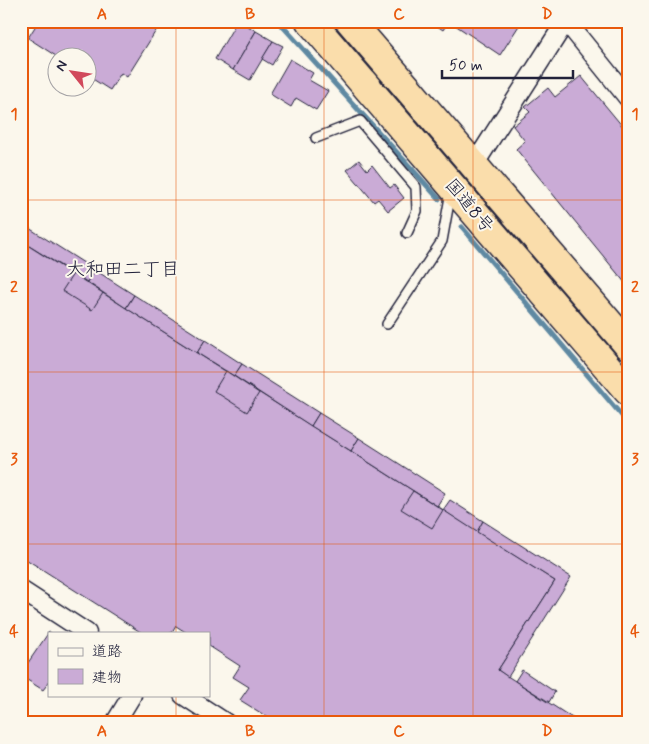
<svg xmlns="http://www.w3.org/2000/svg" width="649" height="744" font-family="Mynerve,'Klee One',sans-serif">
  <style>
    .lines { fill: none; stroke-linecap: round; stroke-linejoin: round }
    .stream { stroke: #5e89a2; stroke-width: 5 }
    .building { fill: #caabd6; stroke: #22223b }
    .lane-casing { stroke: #22223b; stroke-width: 12 }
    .street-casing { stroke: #22223b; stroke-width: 21 }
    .highway-casing { stroke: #22223b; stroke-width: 31 }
    .lane { stroke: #fbf7ec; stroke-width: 9 }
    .street { stroke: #fbf7ec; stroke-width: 18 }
    .highway { stroke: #faddab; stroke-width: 28 }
    .grid { fill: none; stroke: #e8590c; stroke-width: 1; stroke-opacity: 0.55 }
    .labels { text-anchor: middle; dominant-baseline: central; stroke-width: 4; stroke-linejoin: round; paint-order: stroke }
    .street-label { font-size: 18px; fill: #22223b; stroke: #fbf7ec }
    .neighbourhood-label { font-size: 19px; fill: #22223b; stroke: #fbf7ec }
    .neatline { fill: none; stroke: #e8590c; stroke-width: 2 }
    .grid-label { font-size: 16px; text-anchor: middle; font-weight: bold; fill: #e8590c }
  </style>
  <rect width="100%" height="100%" fill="#fbf7ec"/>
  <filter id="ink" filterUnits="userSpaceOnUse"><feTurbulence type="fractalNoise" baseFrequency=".02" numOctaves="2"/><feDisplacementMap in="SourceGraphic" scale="10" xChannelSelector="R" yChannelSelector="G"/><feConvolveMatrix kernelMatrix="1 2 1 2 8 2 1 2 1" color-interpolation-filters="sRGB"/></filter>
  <g filter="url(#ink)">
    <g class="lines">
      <g class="stream">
        <polyline points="278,21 439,199"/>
        <polyline points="462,227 628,423"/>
      </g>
    </g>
    <g class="building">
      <polygon points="37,21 162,21 127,77 121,73 110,90 88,76 88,58 59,58 28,38 38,22"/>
      <polygon points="237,21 240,21 256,31 233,70 215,59"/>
      <polygon points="430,21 449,21 443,30"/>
      <polygon points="449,21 522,21 500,55"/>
      <polygon points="256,31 273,41 250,80 233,70"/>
      <polygon points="273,41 283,46 272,65 262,59"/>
      <polygon points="290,59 313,73 309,80 328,91 316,110 296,98 291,107 270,94"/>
      <polygon points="581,76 628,133 628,283 626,284 516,149 525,141 513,126 530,112 525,107 548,88 555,97"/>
      <polygon points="359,160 367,170 372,165 390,188 394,185 404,198 388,211 378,199 374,202 347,170"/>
      <polygon points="21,223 95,270 87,282 21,241"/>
      <polygon points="21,241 555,581 498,670 580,723 277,723 240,700 249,687 233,677 240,666 209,646 209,633 187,633 176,626 172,633 142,633 21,556"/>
      <polygon points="95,270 134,295 126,308 87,282"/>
      <polygon points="73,274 103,293 92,310 62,291"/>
      <polygon points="134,295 205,340 197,353 126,308"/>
      <polygon points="205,340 242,364 234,376 197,353"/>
      <polygon points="242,364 319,413 311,426 234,376"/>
      <polygon points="226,371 259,393 247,412 214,391"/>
      <polygon points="319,413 359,438 351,451 311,426"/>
      <polygon points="359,438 445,493 437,506 351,451"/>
      <polygon points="413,491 443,510 432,528 401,509"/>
      <polygon points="450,500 483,521 477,532 443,510"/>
      <polygon points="483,521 571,577 508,677 498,670 555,581 477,532"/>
      <polygon points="49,632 51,633 49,633 49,682 43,690 21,676 21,673"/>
      <polygon points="522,670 555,692 549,702 515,681"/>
    </g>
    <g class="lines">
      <defs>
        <g id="lane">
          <polyline points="316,138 360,121 416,187 417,211 407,233"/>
          <polyline points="387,324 442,241 450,197 448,192"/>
        </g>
        <g id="street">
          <polyline points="566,21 628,98"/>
          <polyline points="474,165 566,21"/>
          <polyline points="21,590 87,633"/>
          <polyline points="183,695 226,723"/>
          <polyline points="115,723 132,695"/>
        </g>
        <g id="highway">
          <polyline points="310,21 628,391"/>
          <polyline points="350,21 628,345"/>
        </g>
      </defs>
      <use href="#lane" class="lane-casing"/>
      <use href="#street" class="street-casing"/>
      <use href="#highway" class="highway-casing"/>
      <use href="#lane" class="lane"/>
      <use href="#street" class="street"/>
      <use href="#highway" class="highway"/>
    </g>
  </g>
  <path class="grid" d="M176,21V633M324,21V723M473,21V723M21,200H628M21,372H628M21,544H628M176,695V723"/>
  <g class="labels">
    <g class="street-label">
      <text transform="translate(469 206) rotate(50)">国道8号</text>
    </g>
    <g class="neighbourhood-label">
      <text x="123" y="269">大和田二丁目</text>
    </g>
  </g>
  <rect width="649" height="744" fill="none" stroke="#fbf7ec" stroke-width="55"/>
  <rect x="48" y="632" width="162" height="65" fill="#fbf7ec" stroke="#a4a2a5"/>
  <rect x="58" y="648" width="25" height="8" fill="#fbf7ec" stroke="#a4a2a5"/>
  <text x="92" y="656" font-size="15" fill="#22223b">道路</text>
  <rect x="58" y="669" width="25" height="15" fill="#caabd6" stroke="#a4a2a5"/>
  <text x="92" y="682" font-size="15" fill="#22223b">建物</text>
  <g transform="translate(72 72) rotate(300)"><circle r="24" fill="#fbf7ec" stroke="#a4a2a5"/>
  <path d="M0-4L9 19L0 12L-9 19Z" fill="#d1495b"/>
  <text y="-8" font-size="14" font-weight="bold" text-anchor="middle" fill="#22223b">N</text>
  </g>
  <path d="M442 70v8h131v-8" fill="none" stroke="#22223b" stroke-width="2.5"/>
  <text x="449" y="70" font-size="15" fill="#22223b" stroke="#fbf7ec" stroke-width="4" paint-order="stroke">50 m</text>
  <rect x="28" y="28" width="594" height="688" class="neatline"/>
  <g class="grid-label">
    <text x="102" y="19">A</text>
    <text x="250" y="19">B</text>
    <text x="399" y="19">C</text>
    <text x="547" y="19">D</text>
    <text x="14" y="119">1</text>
    <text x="635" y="119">1</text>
    <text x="14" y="292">2</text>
    <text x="635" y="292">2</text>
    <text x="14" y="464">3</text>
    <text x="635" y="464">3</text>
    <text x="14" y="636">4</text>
    <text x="635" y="636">4</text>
    <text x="102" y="736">A</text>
    <text x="250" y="736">B</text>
    <text x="399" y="736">C</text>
    <text x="547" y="736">D</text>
  </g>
</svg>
